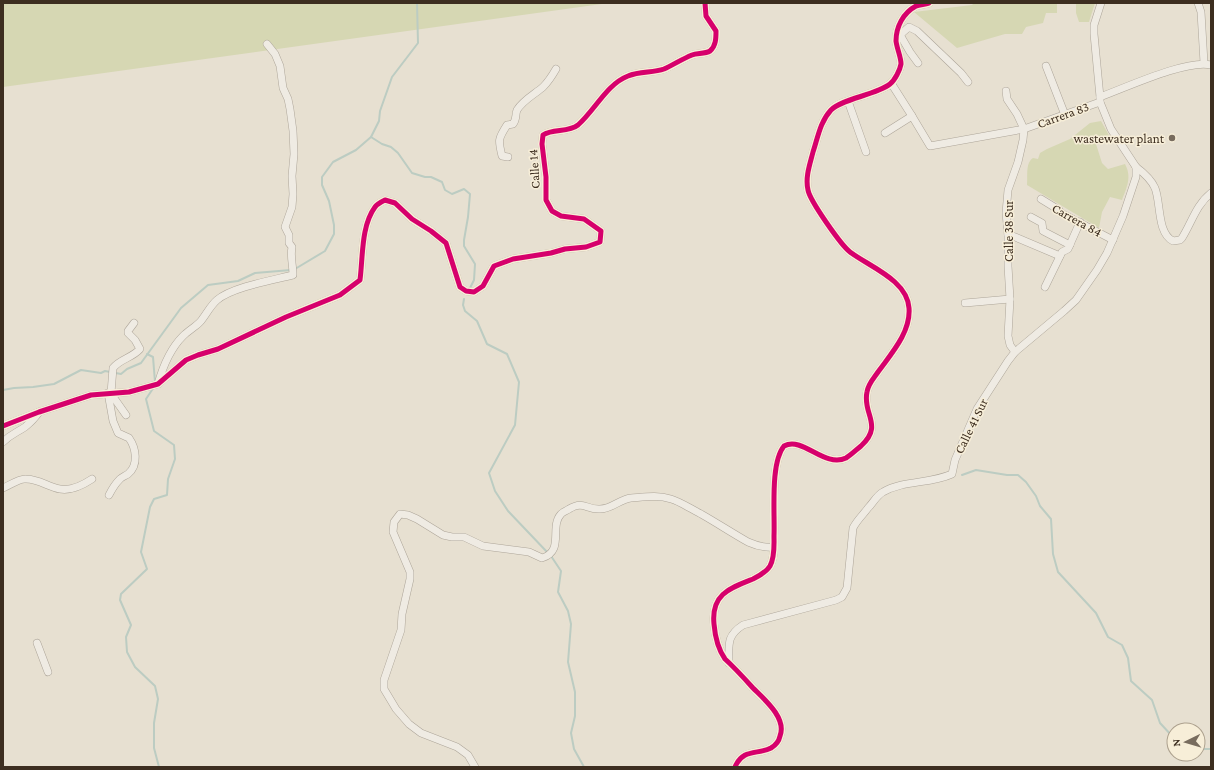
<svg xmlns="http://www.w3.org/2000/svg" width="1214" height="770" font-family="'Crimson Pro',serif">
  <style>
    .green { fill: #d6d7b3 }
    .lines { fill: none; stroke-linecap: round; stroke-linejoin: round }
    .stream { stroke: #bcccc2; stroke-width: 2 }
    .minor-casing { stroke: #ada599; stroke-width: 8 }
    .minor { stroke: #efebe3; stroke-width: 7 }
    .cycleway-casing { stroke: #f7eed8; stroke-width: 8 }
    .cycleway { stroke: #d6006c; stroke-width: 5 }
    .poi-dot { fill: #786c5e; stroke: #f7eed8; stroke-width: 1.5 }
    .labels { text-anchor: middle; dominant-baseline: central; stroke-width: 3; stroke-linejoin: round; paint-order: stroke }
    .street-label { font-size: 13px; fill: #3d2e20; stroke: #f7eed8 }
    .poi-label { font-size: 13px; fill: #3d2e20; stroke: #f7eed8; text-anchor: end }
  </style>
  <rect width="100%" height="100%" fill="#e7e0d1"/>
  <g class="green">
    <polygon points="3,3 609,3 3,87"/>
    <polygon points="974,3 1057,3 1057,13 1046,13 1043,23 1026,27 1022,34 1005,34 957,48 914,12 972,5"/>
    <polygon points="1076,3 1095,3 1089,22 1079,22 1076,13"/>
    <path d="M1101,121L1111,139L1096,144L1102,163L1108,169L1125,164C1132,177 1127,187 1122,200L1110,197L1102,212L1099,228L1027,185C1028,177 1025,163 1033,158L1038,159L1040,153L1047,149L1070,139L1090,123Z"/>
  </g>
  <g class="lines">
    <g class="stream">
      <polyline points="371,137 382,144 391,147 398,153 412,173 425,177 431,177 442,182 445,190 452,194 464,189 470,194 468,217 464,240 464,246 475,264 474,280 470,288"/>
      <polyline points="295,269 325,251 334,234 334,225 329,201 322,185 322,177 333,162 356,150 371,137 379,121 380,111 392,77 418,43 417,3"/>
      <polyline points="464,299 463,305 465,311 477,321 487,344 507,354 519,382 515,425 489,473 495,491 508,511 548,553"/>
      <polyline points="147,354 153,357 155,382"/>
      <polyline points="154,387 146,399 154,431 174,445 175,459 168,479 167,495 154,499 150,507 141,552 147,569 121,594 120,600 131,625 126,637 127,652 135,667 155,686 158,699 154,723 154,748 159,767"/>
      <polyline points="3,390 14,388 33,387 54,384 81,370 101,373 105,371 121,374 127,369 141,363 181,308 208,285 238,281 255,273 291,270"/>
      <polyline points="962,475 976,470 1007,475 1018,475 1026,482 1036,496 1040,506 1051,519 1053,554 1058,572 1096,613 1108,637 1122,645 1128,658 1131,681 1152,700 1160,723 1173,737 1174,740"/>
      <polyline points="551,556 561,571 558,592 568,611 571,624 568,662 575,692 575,716 571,733 574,749 584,767"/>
      <polyline points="1182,754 1189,758 1195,757 1203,749 1211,749"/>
    </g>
    <defs>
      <g id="minor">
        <polyline points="1198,3 1201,12 1204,63"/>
        <polyline points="897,32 902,33 909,27 917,31 961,73 968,82"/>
        <polyline points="899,33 910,52 918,63"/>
        <polyline points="1046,66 1065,115"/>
        <path d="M891,83L912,116L930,146L1024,129L1100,102V97C1125,88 1187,59 1211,65"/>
        <polyline points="1006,91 1007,99 1017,114 1024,129 1023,140 1018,162 1008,190 1006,213 1008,234 1008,266 1010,299 1008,336 1010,345 1015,352"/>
        <polyline points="1100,97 1094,34 1094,25 1101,3"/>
        <polyline points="848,101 866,152"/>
        <polyline points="885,133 912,116"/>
        <path d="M508,157L502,156C498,140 498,139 507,125L513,124C517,119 515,115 517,110C523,100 535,94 543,87C548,82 552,76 556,69"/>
        <path d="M1136,167C1144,173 1151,179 1155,188C1161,203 1157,233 1173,241L1180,240L1182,238C1192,222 1196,205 1211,193"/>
        <polyline points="1041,199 1059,210 1061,213 1113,240"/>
        <polyline points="1031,217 1042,223 1043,231 1070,245"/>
        <polyline points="1008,234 1060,256"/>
        <polyline points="1045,287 1062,252 1068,249 1080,222"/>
        <polyline points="965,303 1010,299"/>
        <path d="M158,384C163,366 170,349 183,336C188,331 195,327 200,322C206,315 210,306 217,300C232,287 273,280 293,275C293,265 290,256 292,247L289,243V235L285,227L292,207L293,194L292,176L294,154L293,131L290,109L288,99L283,88L280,66L275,54L267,44"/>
        <path d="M108,393L113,421L118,433L129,438C136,448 139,465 128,474C125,476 122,477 120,479C115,484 112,489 109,495"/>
        <path d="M111,393L113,368C120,359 132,358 140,349L135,340L128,333V331L134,323"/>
        <polyline points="112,393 114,398 126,415"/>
        <path d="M3,426L39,412L91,395L129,392L158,384L186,360L198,355L218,349L286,317L340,295L360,280C363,257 361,226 375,207C377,204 381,202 385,200L395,203L412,219L431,231L446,243L460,287L466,291L474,292L483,286L494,266L513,259L551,253L565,249L586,247L600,242L601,231L584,219L561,216L552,211L546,200V177L542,144L543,135C553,128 568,133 578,125C595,110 607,84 628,76C640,71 653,73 664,69C673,65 682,59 692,55C697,53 705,54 710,51C716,46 716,38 716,31L706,16L705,3"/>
        <path d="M3,442C11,434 16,433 25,427C30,423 35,418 39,412"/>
        <path d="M3,488C10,485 20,478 26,479C39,479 48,487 60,489C71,491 83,485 92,479"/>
        <polyline points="37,643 48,672"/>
        <path d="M729,663C729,645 726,636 743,625L836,600L842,597L847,588L853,528C857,520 863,515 868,508C873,503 877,495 883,492C904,480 930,484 952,474L955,460L977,409L1008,361L1015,352L1064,311L1076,300L1097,270L1107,253L1123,216L1136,177V167L1111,129L1100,102"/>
        <path d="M475,767L468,755L457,747L421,733L409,724L396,709L384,689V680L401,630L402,614L410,579V572L393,532L394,522L400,514L408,515L417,519L443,535L452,537H464L483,546L529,552L542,558C565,551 549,527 561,514C563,512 566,511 569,509C584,500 586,510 600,509C612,509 620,499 631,498C645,497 658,495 671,499C681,502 691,509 701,514C717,523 732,533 748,542C757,546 764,548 774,547"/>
        <path d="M735,767C743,748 758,755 771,748C776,745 779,741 780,736C787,718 764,699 753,688C744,678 735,668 725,659C718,649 715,636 714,624C711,594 730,588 753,579C759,576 767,571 770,566C775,557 774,545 774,536C775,513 770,463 784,446C803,436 824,468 846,458C851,455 856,450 861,446C884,425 862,414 867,392C868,384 874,378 878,372C891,354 911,332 909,308C907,280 870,267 850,252C841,245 810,201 808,190C805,177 810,164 813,152C818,137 820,122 831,110C841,99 876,95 890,84C895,80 900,70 901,64C901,57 897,49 896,41C896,27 903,13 916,6C920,5 925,4 929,3"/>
      </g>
    </defs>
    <use href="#minor" class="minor-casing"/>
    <use href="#minor" class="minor"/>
    <defs>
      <g id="cycleway">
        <path d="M3,426L39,412L91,395L129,392L158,384L186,360L198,355L218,349L286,317L340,295L360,280C363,257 361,226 375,207C377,204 381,202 385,200L395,203L412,219L431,231L446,243L460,287L466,291L474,292L483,286L494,266L513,259L551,253L565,249L586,247L600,242L601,231L584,219L561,216L552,211L546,200V177L542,144L543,135C553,128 568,133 578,125C595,110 607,84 628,76C640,71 653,73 664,69C673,65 682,59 692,55C697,53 705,54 710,51C716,46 716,38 716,31L706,16L705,3"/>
        <path d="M735,767C743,748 758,755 771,748C776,745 779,741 780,736C787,718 764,699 753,688C744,678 735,668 725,659C718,649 715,636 714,624C711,594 730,588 753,579C759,576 767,571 770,566C775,557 774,545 774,536C775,513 770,463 784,446C803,436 824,468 846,458C851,455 856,450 861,446C884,425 862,414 867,392C868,384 874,378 878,372C891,354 911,332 909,308C907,280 870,267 850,252C841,245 810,201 808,190C805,177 810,164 813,152C818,137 820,122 831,110C841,99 876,95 890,84C895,80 900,70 901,64C901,57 897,49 896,41C896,27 903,13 916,6C920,5 925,4 929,3"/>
      </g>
    </defs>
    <use href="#cycleway" class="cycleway-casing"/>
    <use href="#cycleway" class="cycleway"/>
  </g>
  <circle class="poi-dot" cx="1172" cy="138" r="4"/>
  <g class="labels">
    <g class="street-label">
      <text transform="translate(1063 115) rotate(-20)">Carrera 83</text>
      <text transform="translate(534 169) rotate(-94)">Calle 14</text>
      <text transform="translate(1077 220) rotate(29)">Carrera 84</text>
      <text transform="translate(1008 231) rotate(-90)">Calle 38 Sur</text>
      <text transform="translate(971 426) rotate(-64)">Calle 41 Sur</text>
    </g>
    <g class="poi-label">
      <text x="1164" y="138">wastewater plant</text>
    </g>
  </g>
  <rect width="1214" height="770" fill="none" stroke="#3d2e20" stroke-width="8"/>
  <g transform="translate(1186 742) rotate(265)"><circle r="19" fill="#f7eed8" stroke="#ada18e"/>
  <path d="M0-3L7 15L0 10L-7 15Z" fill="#786c5e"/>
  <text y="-6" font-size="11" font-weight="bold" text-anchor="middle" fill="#3d2e20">N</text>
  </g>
</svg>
